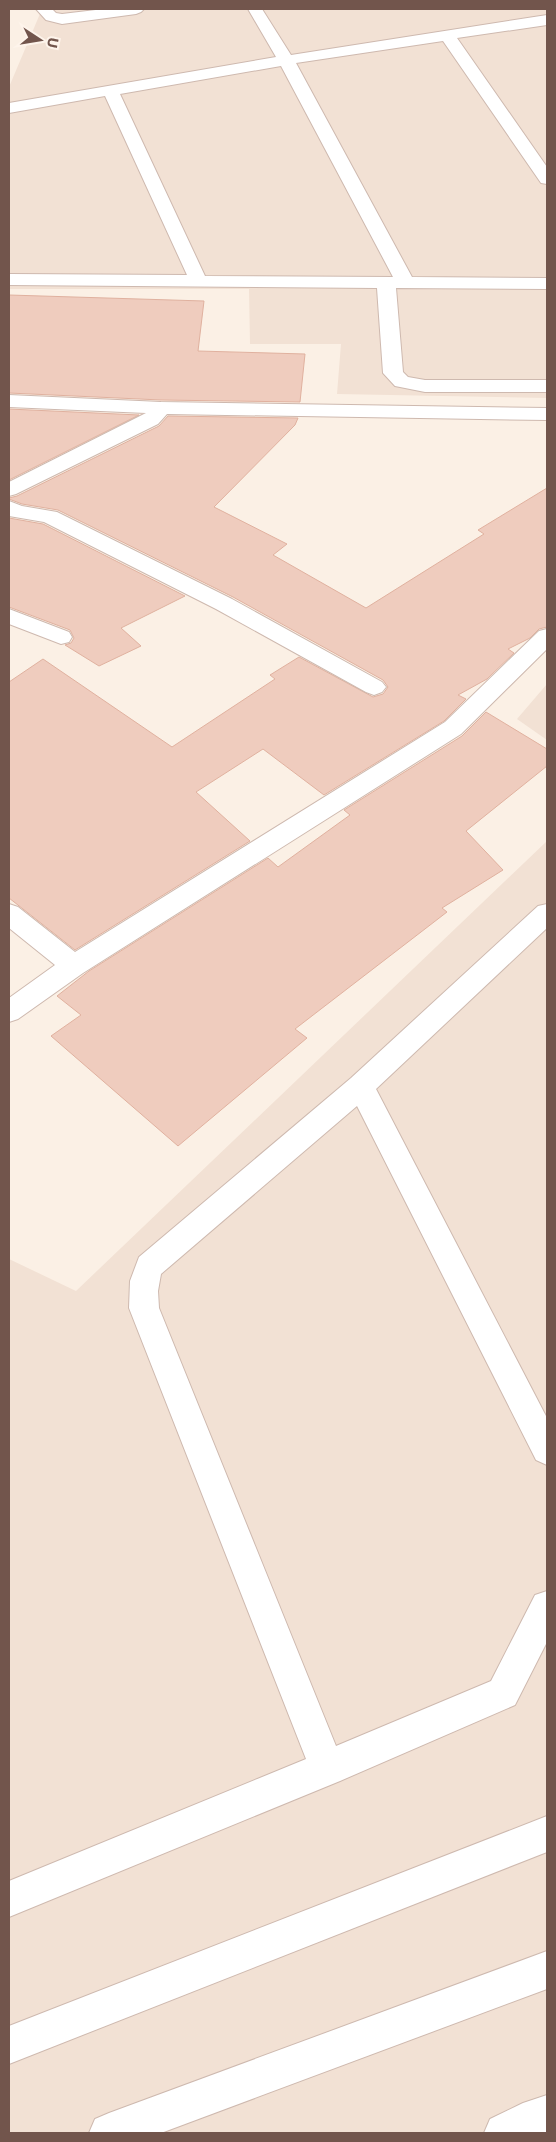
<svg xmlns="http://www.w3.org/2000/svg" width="556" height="2142" font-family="Commissioner,sans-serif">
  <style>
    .residential { fill: #f2e1d4 }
    .building { fill: #efccbe; stroke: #e0b19f }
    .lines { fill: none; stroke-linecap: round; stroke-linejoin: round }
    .minor-casing { stroke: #ceb9af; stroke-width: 2 }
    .minor { fill: #fff; fill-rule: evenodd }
  </style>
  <rect width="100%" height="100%" fill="#fbf0e5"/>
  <g class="residential">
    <polygon points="42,9 547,9 547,398 337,394 341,344 250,344 249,289 9,289 9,87"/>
    <polygon points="547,684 547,740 517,719"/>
    <polygon points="547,841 547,2133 9,2133 9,1259 76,1291"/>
  </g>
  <g class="building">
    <polygon points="9,295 204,301 198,351 305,354 300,402 161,400 9,393"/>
    <polygon points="9,409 139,415 9,480"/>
    <polygon points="168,416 298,418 295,425 214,507 287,544 273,555 366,608 484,534 478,530 547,488 547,627 539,629 530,638 508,649 514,653 487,679 458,695 466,699 444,721 324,795 263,749 196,792 250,841 75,950 9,898 9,682 43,659 172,747 275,679 270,675 299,657 373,697 383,694 388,687 383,680 233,597 58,510 22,504 9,499 9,498 17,496 159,426"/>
    <polygon points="9,518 43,524 185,596 121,628 141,646 99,666 65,645 71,643 74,638 70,630 9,607"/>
    <polygon points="486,712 547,749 547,766 466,831 503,870 442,908 447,912 295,1029 307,1038 178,1146 51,1036 81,1015 57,996 89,971 268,858 278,867 350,815 344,810 462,736"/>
  </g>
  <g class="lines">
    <defs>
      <g id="minor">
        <polygon points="36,9 52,9 56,13 62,14 104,9 144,9 141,12 136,14 62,24 46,20"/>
        <path d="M248,9H262L291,55L547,15V25L457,38L547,167V184L541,183L443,41L296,63L412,277L547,278V289L396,288L403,372L408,377L425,380H547V392H425L395,386L383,373L377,288L9,285V274L187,275L105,96L9,113V103L276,57ZM281,66L393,277L205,276L120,94Z"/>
        <polygon points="9,395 161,402 547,408 547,420 167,414 158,424 16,494 9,496 9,482 146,413 9,407"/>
        <polygon points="9,501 22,506 57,512 232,599 382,682 386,687 382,692 374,695 366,692 216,609 44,522 9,516"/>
        <polygon points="9,609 69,632 72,637 69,642 61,644 9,624"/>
        <polygon points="547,629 547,649 461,734 83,973 18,1019 9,1022 9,998 55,965 9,928 9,904 18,907 75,952 445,722 539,631"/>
        <polygon points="547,904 547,928 376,1089 547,1418 547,1465 536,1460 357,1106 161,1274 158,1291 159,1308 336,1746 491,1681 535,1595 547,1591 547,1642 515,1705 340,1781 9,1917 9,1881 306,1759 129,1308 130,1281 139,1257 351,1078 538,906"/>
        <polygon points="547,1816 547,1852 9,2064 9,2026"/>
        <polygon points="547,1951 547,1989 161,2133 89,2133 95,2119 109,2113"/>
        <polygon points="547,2095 547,2133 484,2133 490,2119 523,2103"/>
      </g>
    </defs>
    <use href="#minor" class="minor-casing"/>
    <use href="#minor" class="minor"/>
  </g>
  <rect width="556" height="2142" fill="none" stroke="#72554c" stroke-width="20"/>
  <g transform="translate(40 40) rotate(102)" stroke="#fef4eb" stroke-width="4" paint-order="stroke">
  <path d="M0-4L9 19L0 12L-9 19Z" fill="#72554c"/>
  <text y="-8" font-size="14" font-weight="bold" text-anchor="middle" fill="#72554c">U</text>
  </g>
</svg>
